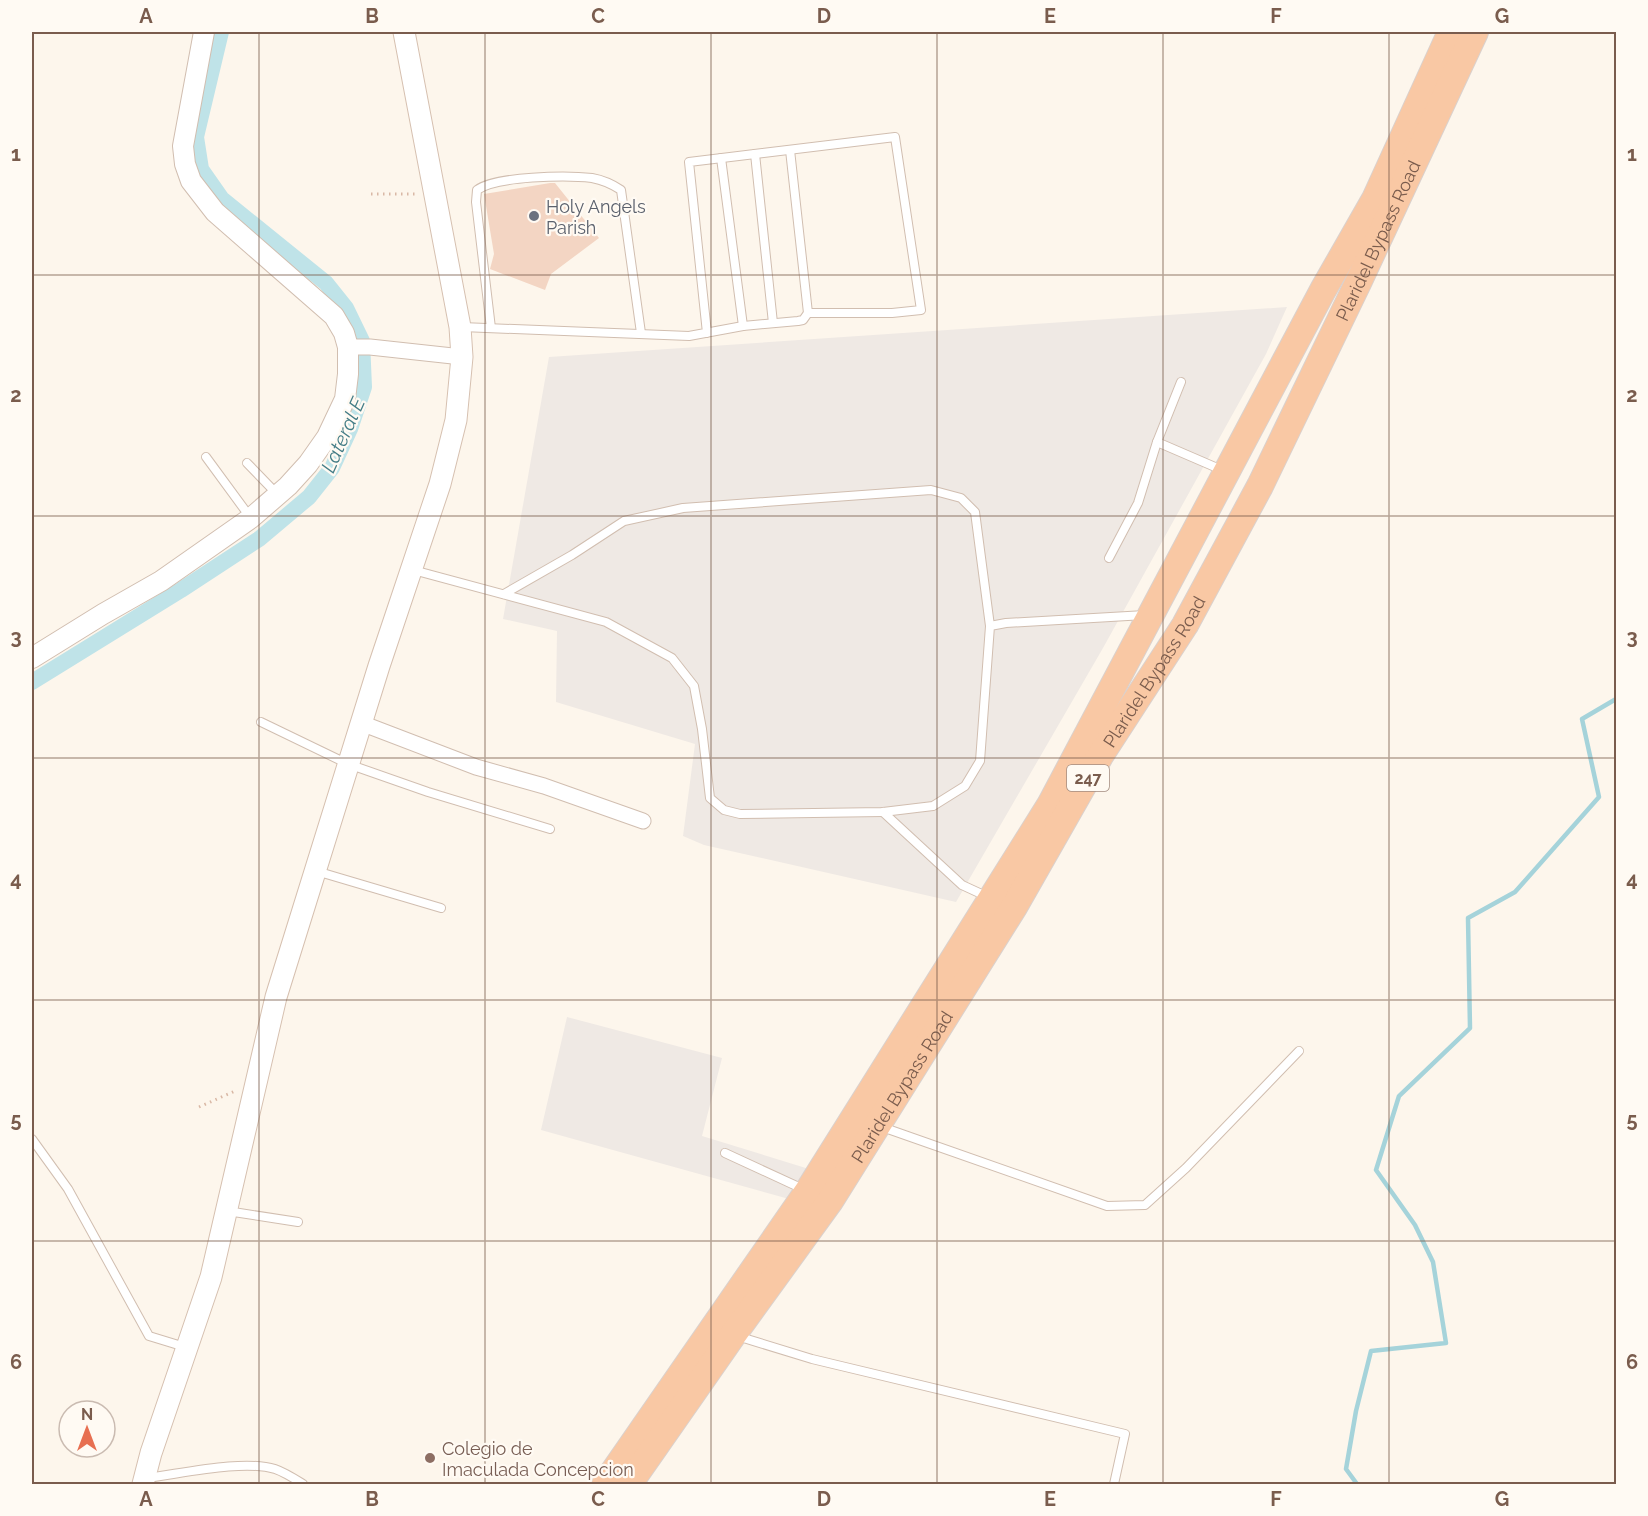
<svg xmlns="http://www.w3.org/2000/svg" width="1648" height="1516" font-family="Raleway,sans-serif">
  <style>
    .industrial { fill: #efe9e4 }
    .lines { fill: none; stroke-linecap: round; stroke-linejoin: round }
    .stream { stroke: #a5d3da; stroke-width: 4.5 }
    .canal { stroke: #bfe3e8; stroke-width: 16 }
    .building { fill: #f3d5c3 }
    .service-casing { stroke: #d1beb0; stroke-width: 10 }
    .minor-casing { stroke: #d1beb0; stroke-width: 17 }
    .tertiary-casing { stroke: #d1beb0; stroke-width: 22 }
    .secondary-casing { stroke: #d6c0b0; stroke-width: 23 }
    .trunk-casing { stroke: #dad1cd; stroke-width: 28 }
    .path { stroke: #d9b8a5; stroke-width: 3; stroke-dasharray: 1.5 4.5; stroke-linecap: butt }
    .service { stroke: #fff; stroke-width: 8 }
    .minor { stroke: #fff; stroke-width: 15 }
    .tertiary { stroke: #fff; stroke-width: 20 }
    .secondary { stroke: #fff; stroke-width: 21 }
    .trunk { stroke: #f9c8a4; stroke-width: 26 }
    .grid { fill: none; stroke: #7a5c4d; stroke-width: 1.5; stroke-opacity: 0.55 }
    .worship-dot { fill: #6b7280; stroke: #fffaf3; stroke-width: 2 }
    .education-dot { fill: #8d6e63; stroke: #fffaf3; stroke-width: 2 }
    .labels { text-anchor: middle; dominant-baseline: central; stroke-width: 4.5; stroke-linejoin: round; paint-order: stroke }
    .shield { fill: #fffaf3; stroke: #a28b7f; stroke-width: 1.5 }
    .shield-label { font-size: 16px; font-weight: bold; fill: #7a5c4d }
    .worship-label { font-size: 18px; fill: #5b616d; stroke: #fffaf3; text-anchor: start }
    .street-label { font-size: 18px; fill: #7a5c4d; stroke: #fffaf3 }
    .education-label { font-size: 18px; fill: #785e54; stroke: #fffaf3; text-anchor: start }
    .water-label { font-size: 20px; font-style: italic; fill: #437c86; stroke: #fffaf3 }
    .neatline { fill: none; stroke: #7a5c4d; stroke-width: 2 }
    .grid-label { font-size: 20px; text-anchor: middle; font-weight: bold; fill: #7a5c4d }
  </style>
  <rect width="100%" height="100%" fill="#fdf6ec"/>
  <g class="industrial">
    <polygon points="1287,307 1266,354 1103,648 956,902 704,845 683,836 695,744 556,702 557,631 503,619 549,357"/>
    <polygon points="567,1017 722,1058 702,1136 809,1169 789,1199 541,1130"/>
  </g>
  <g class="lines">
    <polyline class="stream" points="1357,1484 1346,1469 1356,1411 1371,1351 1446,1343 1433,1262 1415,1225 1376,1170 1399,1096 1470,1028 1468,918 1515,892 1599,797 1582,719 1616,699"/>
    <polyline class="canal" points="32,682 181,590 259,539 309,497 332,468 350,429 364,387 362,341 346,308 326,283 222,199 201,169 196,137 221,32"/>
  </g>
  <polygon class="building" points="550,183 555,183 599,238 551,274 545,290 490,269 494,254 484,194"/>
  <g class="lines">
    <defs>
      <g id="service">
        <polyline points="790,150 808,313"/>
        <polyline points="755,154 773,323"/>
        <polyline points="721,158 743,326"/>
        <polyline points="462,327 689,336 743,326 798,321 803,320 808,313 892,313 921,310 895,137 689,162 707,333"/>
        <path d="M491,328L476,202L477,190C496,176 567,175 592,178C603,180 612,184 621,190L641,333"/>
        <polyline points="1157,442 1222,470"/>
        <polyline points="206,457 250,517"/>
        <polyline points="247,463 277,494"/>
        <polyline points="1109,558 1138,503 1157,442 1181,382"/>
        <polyline points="413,570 606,622 672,658 694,686 702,729 710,798 724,810 740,814 883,812 933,806 965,786 980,761 990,626 1006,623 1145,615"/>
        <polyline points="504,594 572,555 624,521 683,508 931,490 961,498 975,512 990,626"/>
        <polyline points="261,722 348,764 428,792 550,829"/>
        <polyline points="883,812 962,885 988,897"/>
        <polyline points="316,871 441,908"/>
        <polyline points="882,1127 1107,1206 1145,1205 1186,1168 1299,1051"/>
        <polyline points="32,1139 68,1189 149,1336 185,1347"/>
        <polyline points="725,1153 803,1189"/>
        <polyline points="227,1211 298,1222"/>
        <polyline points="737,1336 812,1359 1125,1434 1114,1484"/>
        <path d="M146,1478C180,1474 243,1459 275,1469C284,1472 295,1479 303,1484"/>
      </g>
      <g id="minor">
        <polyline points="348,347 370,347 462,357"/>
        <polyline points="361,723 476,767 544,786 643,821"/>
      </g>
      <polyline id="tertiary" points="32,658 103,614 161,581 251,518 288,486 308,464 327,437 345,399 348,374 348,347 344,333 334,316 215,212 191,181 185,164 183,146 204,32"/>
      <polyline id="secondary" points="143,1484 151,1453 211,1277 276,997 379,666 440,484 456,420 462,357 460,327 404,32"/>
      <g id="trunk">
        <polyline points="605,1484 808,1191 1050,805 1323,290 1375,199 1451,32"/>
        <path id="s1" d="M629,1484L733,1335L830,1201L1014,907L1100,756L1185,625L1260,486L1358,283L1475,32"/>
      </g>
    </defs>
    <use href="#service" class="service-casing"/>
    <use href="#minor" class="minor-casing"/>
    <use href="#tertiary" class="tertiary-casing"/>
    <use href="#secondary" class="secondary-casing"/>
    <use href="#trunk" class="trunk-casing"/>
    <g class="path">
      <polyline points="371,194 416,194"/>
      <polyline points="199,1107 235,1091"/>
    </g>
    <use href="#service" class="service"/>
    <use href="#minor" class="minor"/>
    <use href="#tertiary" class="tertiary"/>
    <use href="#secondary" class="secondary"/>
    <use href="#trunk" class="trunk"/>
  </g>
  <path class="grid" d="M259,32V1484M485,32V1484M711,32V1484M937,32V1484M1163,32V1484M1389,32V1484M32,275H1616M32,516H1616M32,758H1616M32,1000H1616M32,1241H1616"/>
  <circle class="worship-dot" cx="534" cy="216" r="6"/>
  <circle class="education-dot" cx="430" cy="1458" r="6"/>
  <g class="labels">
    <rect class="shield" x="1067" y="765" width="42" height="26" rx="4.5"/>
    <g class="shield-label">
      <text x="1088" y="778">247</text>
    </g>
    <g class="worship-label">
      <text x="546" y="206">Holy Angels<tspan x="546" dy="21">Parish</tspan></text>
    </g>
    <g class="street-label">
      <text stroke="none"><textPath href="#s1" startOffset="1454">Plaridel Bypass Road</textPath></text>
      <text stroke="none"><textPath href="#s1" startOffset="968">Plaridel Bypass Road</textPath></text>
      <text stroke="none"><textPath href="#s1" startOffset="482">Plaridel Bypass Road</textPath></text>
    </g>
    <g class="education-label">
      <text x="442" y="1448">Colegio de<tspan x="442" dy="21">Imaculada Concepcion</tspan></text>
    </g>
    <g class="water-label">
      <text transform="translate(343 435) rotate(-66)">Lateral E</text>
    </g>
  </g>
  <rect width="1648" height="1516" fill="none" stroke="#fffaf3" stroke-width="66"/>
  <g transform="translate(87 1429)"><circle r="28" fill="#fffaf3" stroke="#cabbb1" stroke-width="1.5"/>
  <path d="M0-4.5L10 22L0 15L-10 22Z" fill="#e76f51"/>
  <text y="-9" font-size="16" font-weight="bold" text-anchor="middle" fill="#7a5c4d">N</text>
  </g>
  <rect x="33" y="33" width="1582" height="1450" class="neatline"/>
  <g class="grid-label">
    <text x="146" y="23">A</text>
    <text x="372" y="23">B</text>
    <text x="598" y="23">C</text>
    <text x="824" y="23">D</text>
    <text x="1050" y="23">E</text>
    <text x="1276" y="23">F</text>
    <text x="1502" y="23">G</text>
    <text x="16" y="161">1</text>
    <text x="1632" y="161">1</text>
    <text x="16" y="402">2</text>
    <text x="1632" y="402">2</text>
    <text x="16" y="644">3</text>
    <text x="1632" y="644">3</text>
    <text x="16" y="886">4</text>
    <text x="1632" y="886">4</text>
    <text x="16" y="1127">5</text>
    <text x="1632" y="1127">5</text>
    <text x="16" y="1369">6</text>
    <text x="1632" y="1369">6</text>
    <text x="146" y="1506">A</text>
    <text x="372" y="1506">B</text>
    <text x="598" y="1506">C</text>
    <text x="824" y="1506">D</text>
    <text x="1050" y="1506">E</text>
    <text x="1276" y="1506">F</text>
    <text x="1502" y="1506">G</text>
  </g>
</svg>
